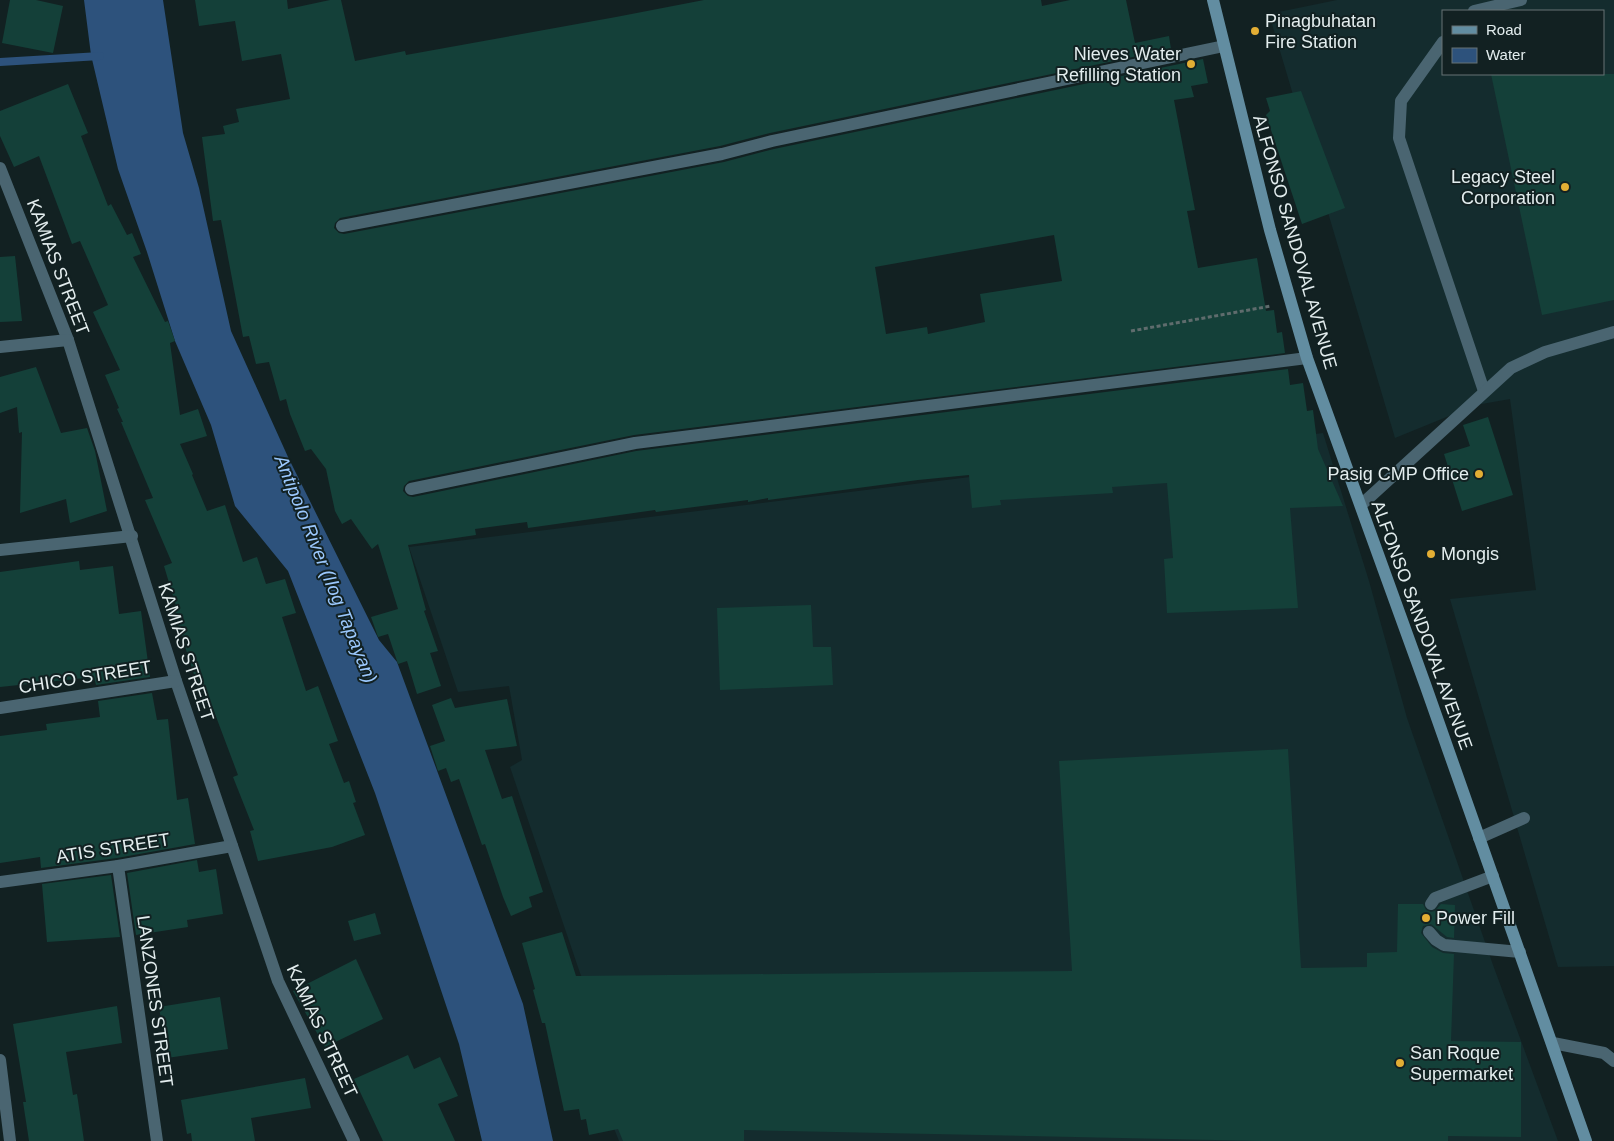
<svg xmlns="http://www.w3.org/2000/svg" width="1614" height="1141" font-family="Helvetica,sans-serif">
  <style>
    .built { fill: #142c2e; fill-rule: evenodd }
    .water { fill: #2d527c }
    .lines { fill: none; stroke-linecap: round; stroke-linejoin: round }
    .stream { stroke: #2d527c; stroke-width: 8 }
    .building { fill: #144039; fill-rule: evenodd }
    .path { stroke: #5f6c6d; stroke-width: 3; stroke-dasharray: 4 2.5; stroke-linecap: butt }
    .service { stroke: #4a6571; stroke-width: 12 }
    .minor { stroke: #4a6571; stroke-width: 12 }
    .secondary { stroke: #628da1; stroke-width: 12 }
    .poi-dot { fill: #e3ae34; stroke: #122122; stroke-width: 2 }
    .labels { text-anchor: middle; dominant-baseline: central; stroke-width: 4; stroke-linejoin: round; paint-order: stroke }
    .poi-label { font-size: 18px; fill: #e3edee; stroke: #122122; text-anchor: start }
    .street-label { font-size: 18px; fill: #e3edee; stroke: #122122 }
    .water-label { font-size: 19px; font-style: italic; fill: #9bc8fd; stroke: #122122 }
  </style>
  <rect width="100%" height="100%" fill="#122122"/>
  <g class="built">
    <path d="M1337,0H1614V966L1558,967L1450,599L1536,590L1510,399L1476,405L1395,438L1269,14ZM1443,11H1603V74H1443Z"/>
    <polygon points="1323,433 1369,581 1407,718 1493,965 1558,1141 619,1141 613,1126 602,1020 580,973 510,767 522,760 509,686 458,692 409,547"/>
  </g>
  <polygon class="water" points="84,0 163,0 183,133 199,188 231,331 288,457 379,640 397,662 523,1004 553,1141 482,1141 459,1044 375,793 288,571 235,506 211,425 175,341 147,252 118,169 91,55"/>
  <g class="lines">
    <polyline class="stream" points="0,62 100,56"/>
  </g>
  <g class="building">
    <polygon points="10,0 36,0 63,6 53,53 2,43"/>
    <path d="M195,0H287L288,9L330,0H341L355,61L405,51L406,55L616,17L704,0H1041L1042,6L1070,0H1126L1135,43L1169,36L1171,49L770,133L720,146L340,218L335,223L334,228L339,233L344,234L724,162L774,149L1203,59L1208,83L1191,86L1194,97L1174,100L1195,210L1187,211L1198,268L1257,258L1266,311L1274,310L1277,333L1282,332L1285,353L634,435L409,481L404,486L403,491L408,496L413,497L636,451L1288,369L1290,385L1303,383L1307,411L1313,410L1318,449L1343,506L1290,508L1298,608L1167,613L1164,559L1173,558L1167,483L1112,487L1113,493L1000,500L1001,505L972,508L969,475L918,480L768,500V498L748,502V500L656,512L655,510L528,528L527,522L475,529L476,535L408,545L426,610L424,611L438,651L430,653L441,686L417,694L407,661L398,664L388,634L378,637L371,617L398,609L378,544L372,549L351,519L342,524L335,511L326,469L311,449L305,451L290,414L286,399L280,401L269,362L256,364L249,336L243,337L221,220L213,221L202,137L225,134L223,126L239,122L236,109L290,99L281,54L242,61L235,21L199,26ZM1054,235L1062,281L980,294L985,322L928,334L927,327L886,334L875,267Z"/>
    <polygon points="1491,74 1614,74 1614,300 1542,315"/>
    <polygon points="68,84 88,133 81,136 108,206 111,204 127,235 132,233 141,254 133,257 165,322 168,321 175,341 170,343 180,415 198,409 207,436 180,444 193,474 192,475 207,511 225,505 243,562 257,557 266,584 285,579 296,613 282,617 306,691 318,686 338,741 329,744 344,783 349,781 356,802 353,803 365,835 332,847 258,861 250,831 254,830 233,777 238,775 212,706 205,709 172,606 176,606 164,566 172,563 145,500 153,498 121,422 123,422 117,409 119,408 105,375 120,370 93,312 108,305 80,241 72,244 39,156 14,167 0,136 0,111"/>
    <polygon points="1301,91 1345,208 1302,224 1266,115 1270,111 1266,98"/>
    <polygon points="15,256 22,321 0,322 0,257"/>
    <polygon points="36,367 61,433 87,428 95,451 107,511 70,523 66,499 20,513 22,432 19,433 17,407 0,413 0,377"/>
    <polygon points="1488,417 1513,495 1462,511 1444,454 1470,446 1463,425"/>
    <polygon points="79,561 80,570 113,566 119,614 141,611 150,677 96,685 94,677 0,687 0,572"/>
    <polygon points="811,605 813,647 831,647 833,685 720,690 717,608"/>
    <polygon points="152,693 157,720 168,719 177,800 188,798 195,844 117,858 41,868 40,857 0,863 0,736 47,730 46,724 100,717 98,701"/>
    <polygon points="451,698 455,708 507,699 517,746 485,750 502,799 512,796 543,892 529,897 532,907 511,916 503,897 485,844 482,845 459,779 451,782 446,768 438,771 430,746 445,741 432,705"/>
    <polygon points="1288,749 1301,968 1367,967 1367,953 1397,952 1398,904 1423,904 1426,910 1431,912 1435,911 1441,904 1455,905 1454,938 1447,937 1431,924 1423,926 1421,933 1432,947 1443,953 1454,954 1451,1041 1521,1042 1521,1137 1448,1136 1448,1141 1261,1141 744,1130 744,1141 623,1141 618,1129 589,1135 586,1119 581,1120 579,1109 564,1111 545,1023 542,1023 533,990 535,989 522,943 562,932 576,976 1072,971 1059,761"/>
    <polygon points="197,860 199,872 216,869 223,914 187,920 188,927 136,935 127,873"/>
    <polygon points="111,875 120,937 47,942 42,884"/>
    <polygon points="375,913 381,934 354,941 348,921"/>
    <polygon points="356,959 383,1019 325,1047 293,991"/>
    <polygon points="220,997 228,1049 167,1058 159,1007"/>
    <polygon points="117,1006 122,1043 66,1052 73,1095 77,1094 84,1141 29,1141 23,1102 26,1102 13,1024"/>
    <polygon points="408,1055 414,1069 440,1057 458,1096 438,1104 455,1141 383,1141 354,1079"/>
    <polygon points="305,1078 311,1108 251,1118 255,1141 192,1141 191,1133 187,1134 181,1100"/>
  </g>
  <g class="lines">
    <polyline class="path" points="1131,331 1271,306"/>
    <g class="service">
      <polyline points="1474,11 1521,0"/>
      <polyline points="1443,42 1401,101 1399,138 1484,391"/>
      <polyline points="342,226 722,154 772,141 1224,46"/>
      <polyline points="1361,505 1511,368 1545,352 1614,332"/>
      <polyline points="1479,838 1524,818"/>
      <polyline points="1431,904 1435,898 1493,876"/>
      <polyline points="1429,932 1436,940 1444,945 1520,952"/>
      <polyline points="1553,1043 1604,1053 1614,1061"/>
    </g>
    <g class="minor">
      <polyline points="0,168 68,340 176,681 278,981 354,1141"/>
      <polyline points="0,347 68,340"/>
      <polyline points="411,489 635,443 1307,358"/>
      <polyline points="0,550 132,536"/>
      <polyline points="0,708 176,681"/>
      <polyline points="118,866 157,1141"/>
      <polyline points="0,882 118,866 232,846"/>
      <polyline points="0,1060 10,1141"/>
    </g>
    <polyline class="secondary" points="1213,0 1270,230 1307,358 1425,684 1586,1141"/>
  </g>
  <g class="poi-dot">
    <circle cx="1255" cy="31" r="5"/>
    <circle cx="1191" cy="64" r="5"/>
    <circle cx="1565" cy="187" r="5"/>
    <circle cx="1479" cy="474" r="5"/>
    <circle cx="1431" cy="554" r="5"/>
    <circle cx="1426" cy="918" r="5"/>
    <circle cx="1400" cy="1063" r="5"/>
  </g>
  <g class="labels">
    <g class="poi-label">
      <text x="1265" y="21">Pinagbuhatan<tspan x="1265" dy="21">Fire Station</tspan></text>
      <text x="1181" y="54" text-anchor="end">Nieves Water<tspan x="1181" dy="21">Refilling Station</tspan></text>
      <text x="1555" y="177" text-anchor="end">Legacy Steel<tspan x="1555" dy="21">Corporation</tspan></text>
      <text x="1469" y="474" text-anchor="end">Pasig CMP Office</text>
      <text x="1441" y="554">Mongis</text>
      <text x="1436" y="918">Power Fill</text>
      <text x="1410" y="1053">San Roque<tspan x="1410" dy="21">Supermarket</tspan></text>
    </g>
    <g class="street-label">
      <text transform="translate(1295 242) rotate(74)">ALFONSO SANDOVAL AVENUE</text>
      <text transform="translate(58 267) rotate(69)">KAMIAS STREET</text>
      <text transform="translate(1422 625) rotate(70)">ALFONSO SANDOVAL AVENUE</text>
      <text transform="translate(186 652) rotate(72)">KAMIAS STREET</text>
      <text transform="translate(85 677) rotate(-9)">CHICO STREET</text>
      <text transform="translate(113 848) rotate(-9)">ATIS STREET</text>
      <text transform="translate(155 1001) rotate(82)">LANZONES STREET</text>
      <text transform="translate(322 1031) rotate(65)">KAMIAS STREET</text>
    </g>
    <g class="water-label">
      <text transform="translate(326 569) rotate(68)">Antipolo River (Ilog Tapayan)</text>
    </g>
  </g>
  <rect x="1442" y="10" width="162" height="65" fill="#122122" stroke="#667374"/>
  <rect x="1452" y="26" width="25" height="8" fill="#628da1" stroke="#667374"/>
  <text x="1486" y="35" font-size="15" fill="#e3edee">Road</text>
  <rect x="1452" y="48" width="25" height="15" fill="#2d527c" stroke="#667374"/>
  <text x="1486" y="60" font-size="15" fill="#e3edee">Water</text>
</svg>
